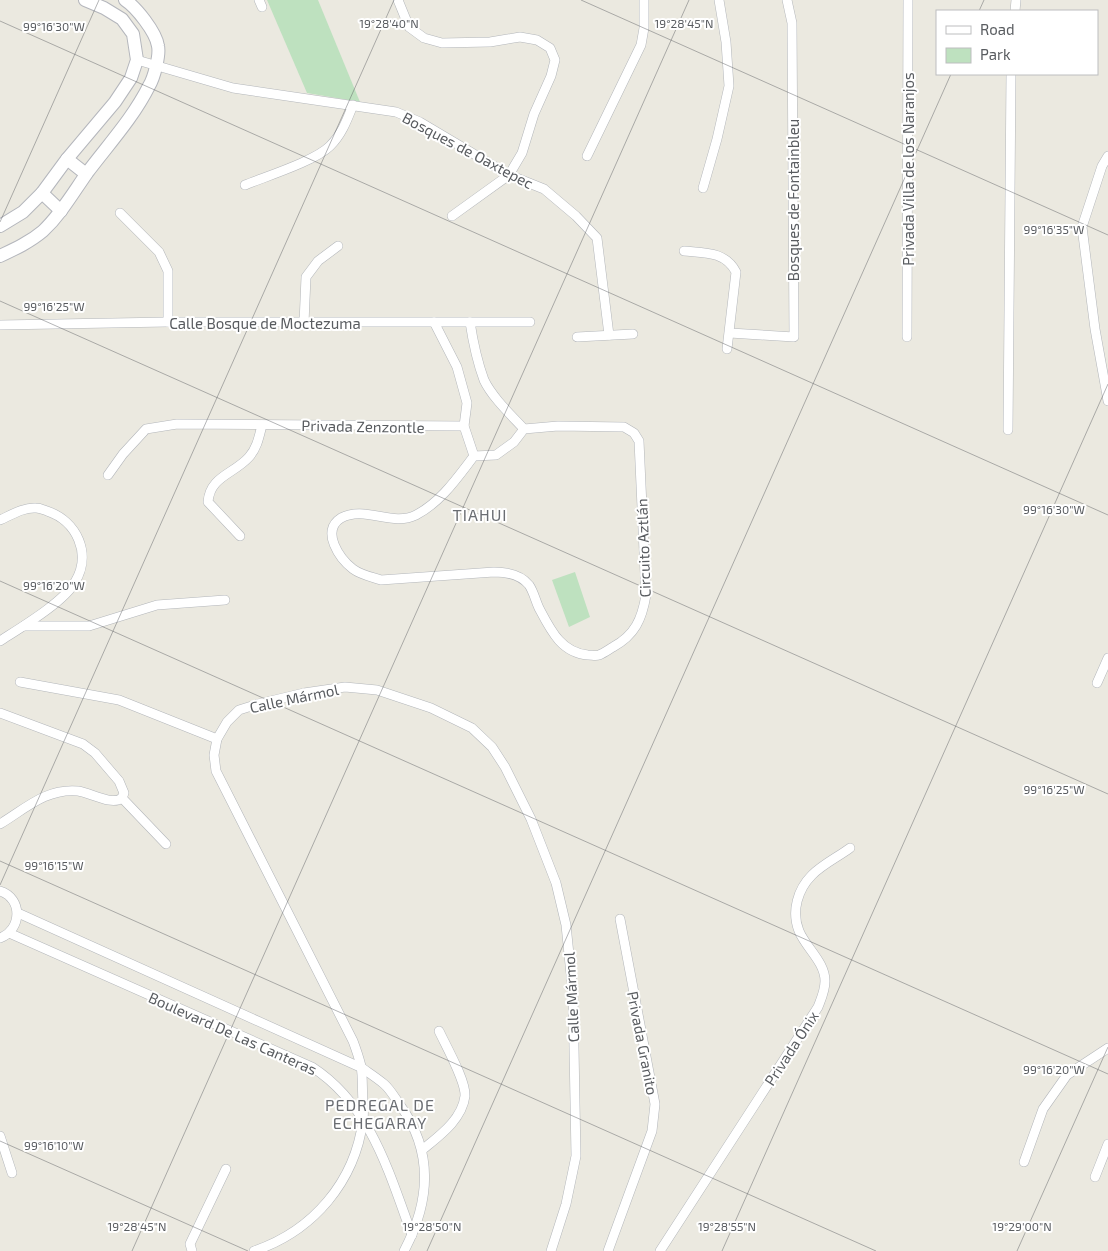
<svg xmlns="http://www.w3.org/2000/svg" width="1108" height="1251" font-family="'Exo 2',sans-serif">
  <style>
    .green { fill: #bee1bf }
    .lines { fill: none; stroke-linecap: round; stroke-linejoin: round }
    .street-casing { stroke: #b3b6ba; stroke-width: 10 }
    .secondary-casing { stroke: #b4b6bc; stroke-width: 14 }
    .street { stroke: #fff; stroke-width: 9 }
    .secondary { stroke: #fff; stroke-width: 12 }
    .ticks { fill: none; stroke: #595c60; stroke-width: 1; stroke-opacity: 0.45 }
    .labels { text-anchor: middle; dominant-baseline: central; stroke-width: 4; stroke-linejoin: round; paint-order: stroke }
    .street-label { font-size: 15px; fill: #595c60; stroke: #fff }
    .neighbourhood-label { font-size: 16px; letter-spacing: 1px; fill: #6a6d72; stroke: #fff }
    .ticks-label { font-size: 12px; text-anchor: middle; fill: #595c60; stroke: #fff; stroke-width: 4; stroke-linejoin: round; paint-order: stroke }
  </style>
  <rect width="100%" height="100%" fill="#ebe9e0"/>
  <g class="green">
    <polygon points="267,0 318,0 360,102 307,93"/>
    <polygon points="575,572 590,617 569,627 552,580"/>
  </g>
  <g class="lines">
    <defs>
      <g id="street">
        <polyline points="259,0 262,7"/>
        <polyline points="398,0 409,27 424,38 442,43 490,42 520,37 537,40 550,48 555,60 551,76 534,114 522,153 509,175 452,216"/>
        <polyline points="1015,11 1016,0"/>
        <polyline points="137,60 233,88 396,112 420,122 509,175 544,189 576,216 597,238 609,335"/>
        <polyline points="587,156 641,45 644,28 644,0"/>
        <polyline points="1108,156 1102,166 1082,227 1095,329 1108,401"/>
        <path d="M245,185C267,176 315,161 330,146C342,134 347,120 353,105"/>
        <polyline points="703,188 717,139 729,86 726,42 719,0"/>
        <polyline points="120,213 159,252 168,271 168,322"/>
        <path d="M684,251C704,253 725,251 736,272L727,349"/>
        <polyline points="434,322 457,367 467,403 464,426 474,456"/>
        <path d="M470,322C473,342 477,361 484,380C492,397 511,415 524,429"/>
        <polyline points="304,323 306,277 318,261 338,246"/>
        <polyline points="0,325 168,322 530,322"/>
        <polyline points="730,333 794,337 792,23 787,0"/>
        <polyline points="577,337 633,334"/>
        <polyline points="907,337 908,0"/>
        <path d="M558,426L624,427L634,433L639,441L646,595C642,619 635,635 613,647C608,650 604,653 599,655C596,656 592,655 588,655C562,653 551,631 540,610C536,603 534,592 529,585C521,575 506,572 494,572L381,580C372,577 361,575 353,569C340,559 320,531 341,518C365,505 392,527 416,515C441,502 457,478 474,456L496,455L514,442L524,429Z"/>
        <polyline points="1008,430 1011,74"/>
        <polyline points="108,475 123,454 146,429 177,424 464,426"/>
        <path d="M0,520C11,515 24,507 36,508C40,508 44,510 47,511C77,521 92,554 75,582C64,602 20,628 0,641"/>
        <path d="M240,536L208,502C210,476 234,474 249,457C257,448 259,437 262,425"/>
        <polyline points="24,626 89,626 157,605 225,600"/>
        <polyline points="20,682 119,700 217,739"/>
        <polyline points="1097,683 1108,658"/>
        <polyline points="0,713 83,744 95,753 119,781 124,793 122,798"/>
        <polyline points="122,798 166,844"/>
        <path d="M0,824C25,809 46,788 78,791C91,793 112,806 122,798"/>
        <path d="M0,891C23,898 22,930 0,938"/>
        <path d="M18,913L362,1068C369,1073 377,1078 384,1084C390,1089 395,1098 400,1105C434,1152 430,1202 404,1251"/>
        <path d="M9,933L312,1067C371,1105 389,1173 412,1235"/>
        <polyline points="0,1136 12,1173"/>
        <path d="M422,1150C439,1136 462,1120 465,1096C466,1081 446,1046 439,1031"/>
        <polyline points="1024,1162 1043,1109 1067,1075 1108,1048"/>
        <polyline points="1095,1177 1108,1144"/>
        <polyline points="192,1251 190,1244 226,1169"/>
        <path d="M254,1251C313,1231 355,1182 363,1120C364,1114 363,1107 363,1101C362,1090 363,1077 361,1066C359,1058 356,1049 353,1041L216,771L214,755L217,739L227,722L239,710L258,704L304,693L345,687L377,690L431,708L472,728L492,747L505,767L531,819L556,883L566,925L573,994L576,1156L566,1204L551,1251"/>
        <polyline points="608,1251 652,1131 655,1104 620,919"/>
        <path d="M660,1251L818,1007C821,999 825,991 825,981C825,962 806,948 799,931C791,911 798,889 812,875C823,864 838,857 850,848"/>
      </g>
      <g id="secondary">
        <polyline points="67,159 86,174"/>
        <polyline points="42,193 61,211"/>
        <polyline points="0,226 23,212 42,193 67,159 115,102 131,78 137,60 133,34 122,19 104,8 85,0"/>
        <path d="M0,256C15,249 30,242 43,231C61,214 73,193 87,173C108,145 133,118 149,86C154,78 160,55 158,46C156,32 136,7 125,0"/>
      </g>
    </defs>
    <use href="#street" class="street-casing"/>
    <use href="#secondary" class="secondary-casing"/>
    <use href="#street" class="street"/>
    <use href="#secondary" class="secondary"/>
  </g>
  <path class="ticks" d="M581,0L1108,235M979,11L984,0M0,21L1108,515M0,222L99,0M0,301L1108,794M0,581L1108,1074M0,861L876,1251M0,885L394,0M0,1141L248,1251M132,1251L689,0M427,1251L951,74M722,1251L1108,384M1017,1251L1108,1047"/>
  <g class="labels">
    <g class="street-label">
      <text transform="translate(468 150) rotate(28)">Bosques de Oaxtepec</text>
      <text transform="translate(908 169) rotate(-90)">Privada Villa de los Naranjos</text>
      <text transform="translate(793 200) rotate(-90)">Bosques de Fontainbleu</text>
      <text x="265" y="323">Calle Bosque de Moctezuma</text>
      <text transform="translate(363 426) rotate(1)">Privada Zenzontle</text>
      <text transform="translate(643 548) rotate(-92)">Circuito Aztlán</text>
      <text transform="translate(294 698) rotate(-12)">Calle Mármol</text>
      <text transform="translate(571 997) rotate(-93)">Calle Mármol</text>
      <text transform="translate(233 1033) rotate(24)">Boulevard De Las Canteras</text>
      <text transform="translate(643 1043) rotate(79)">Privada Granito</text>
      <text transform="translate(791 1048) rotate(-57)">Privada Ónix</text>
    </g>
    <g class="neighbourhood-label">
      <text x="480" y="514">TIAHUI</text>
      <text x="380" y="1104">PEDREGAL DE<tspan x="380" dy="18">ECHEGARAY</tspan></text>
    </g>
  </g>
  <g class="ticks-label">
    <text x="389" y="28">19°28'40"N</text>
    <text x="684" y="28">19°28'45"N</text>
    <text x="54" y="31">99°16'30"W</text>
    <text x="1054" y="234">99°16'35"W</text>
    <text x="54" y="311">99°16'25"W</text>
    <text x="1054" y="514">99°16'30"W</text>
    <text x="54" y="590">99°16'20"W</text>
    <text x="1054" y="794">99°16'25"W</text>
    <text x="54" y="870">99°16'15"W</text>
    <text x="1054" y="1074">99°16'20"W</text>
    <text x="54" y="1150">99°16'10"W</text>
    <text x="137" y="1231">19°28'45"N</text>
    <text x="432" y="1231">19°28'50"N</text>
    <text x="727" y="1231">19°28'55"N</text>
    <text x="1022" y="1231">19°29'00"N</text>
  </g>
  <rect x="936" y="10" width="162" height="65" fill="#ffffff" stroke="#bdbebf"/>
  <rect x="946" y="26" width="25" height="8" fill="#ffffff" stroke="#bdbebf"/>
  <text x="980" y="35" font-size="15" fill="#595c60">Road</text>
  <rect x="946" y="48" width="25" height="15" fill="#bee1bf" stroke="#bdbebf"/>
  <text x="980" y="60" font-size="15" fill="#595c60">Park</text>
</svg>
